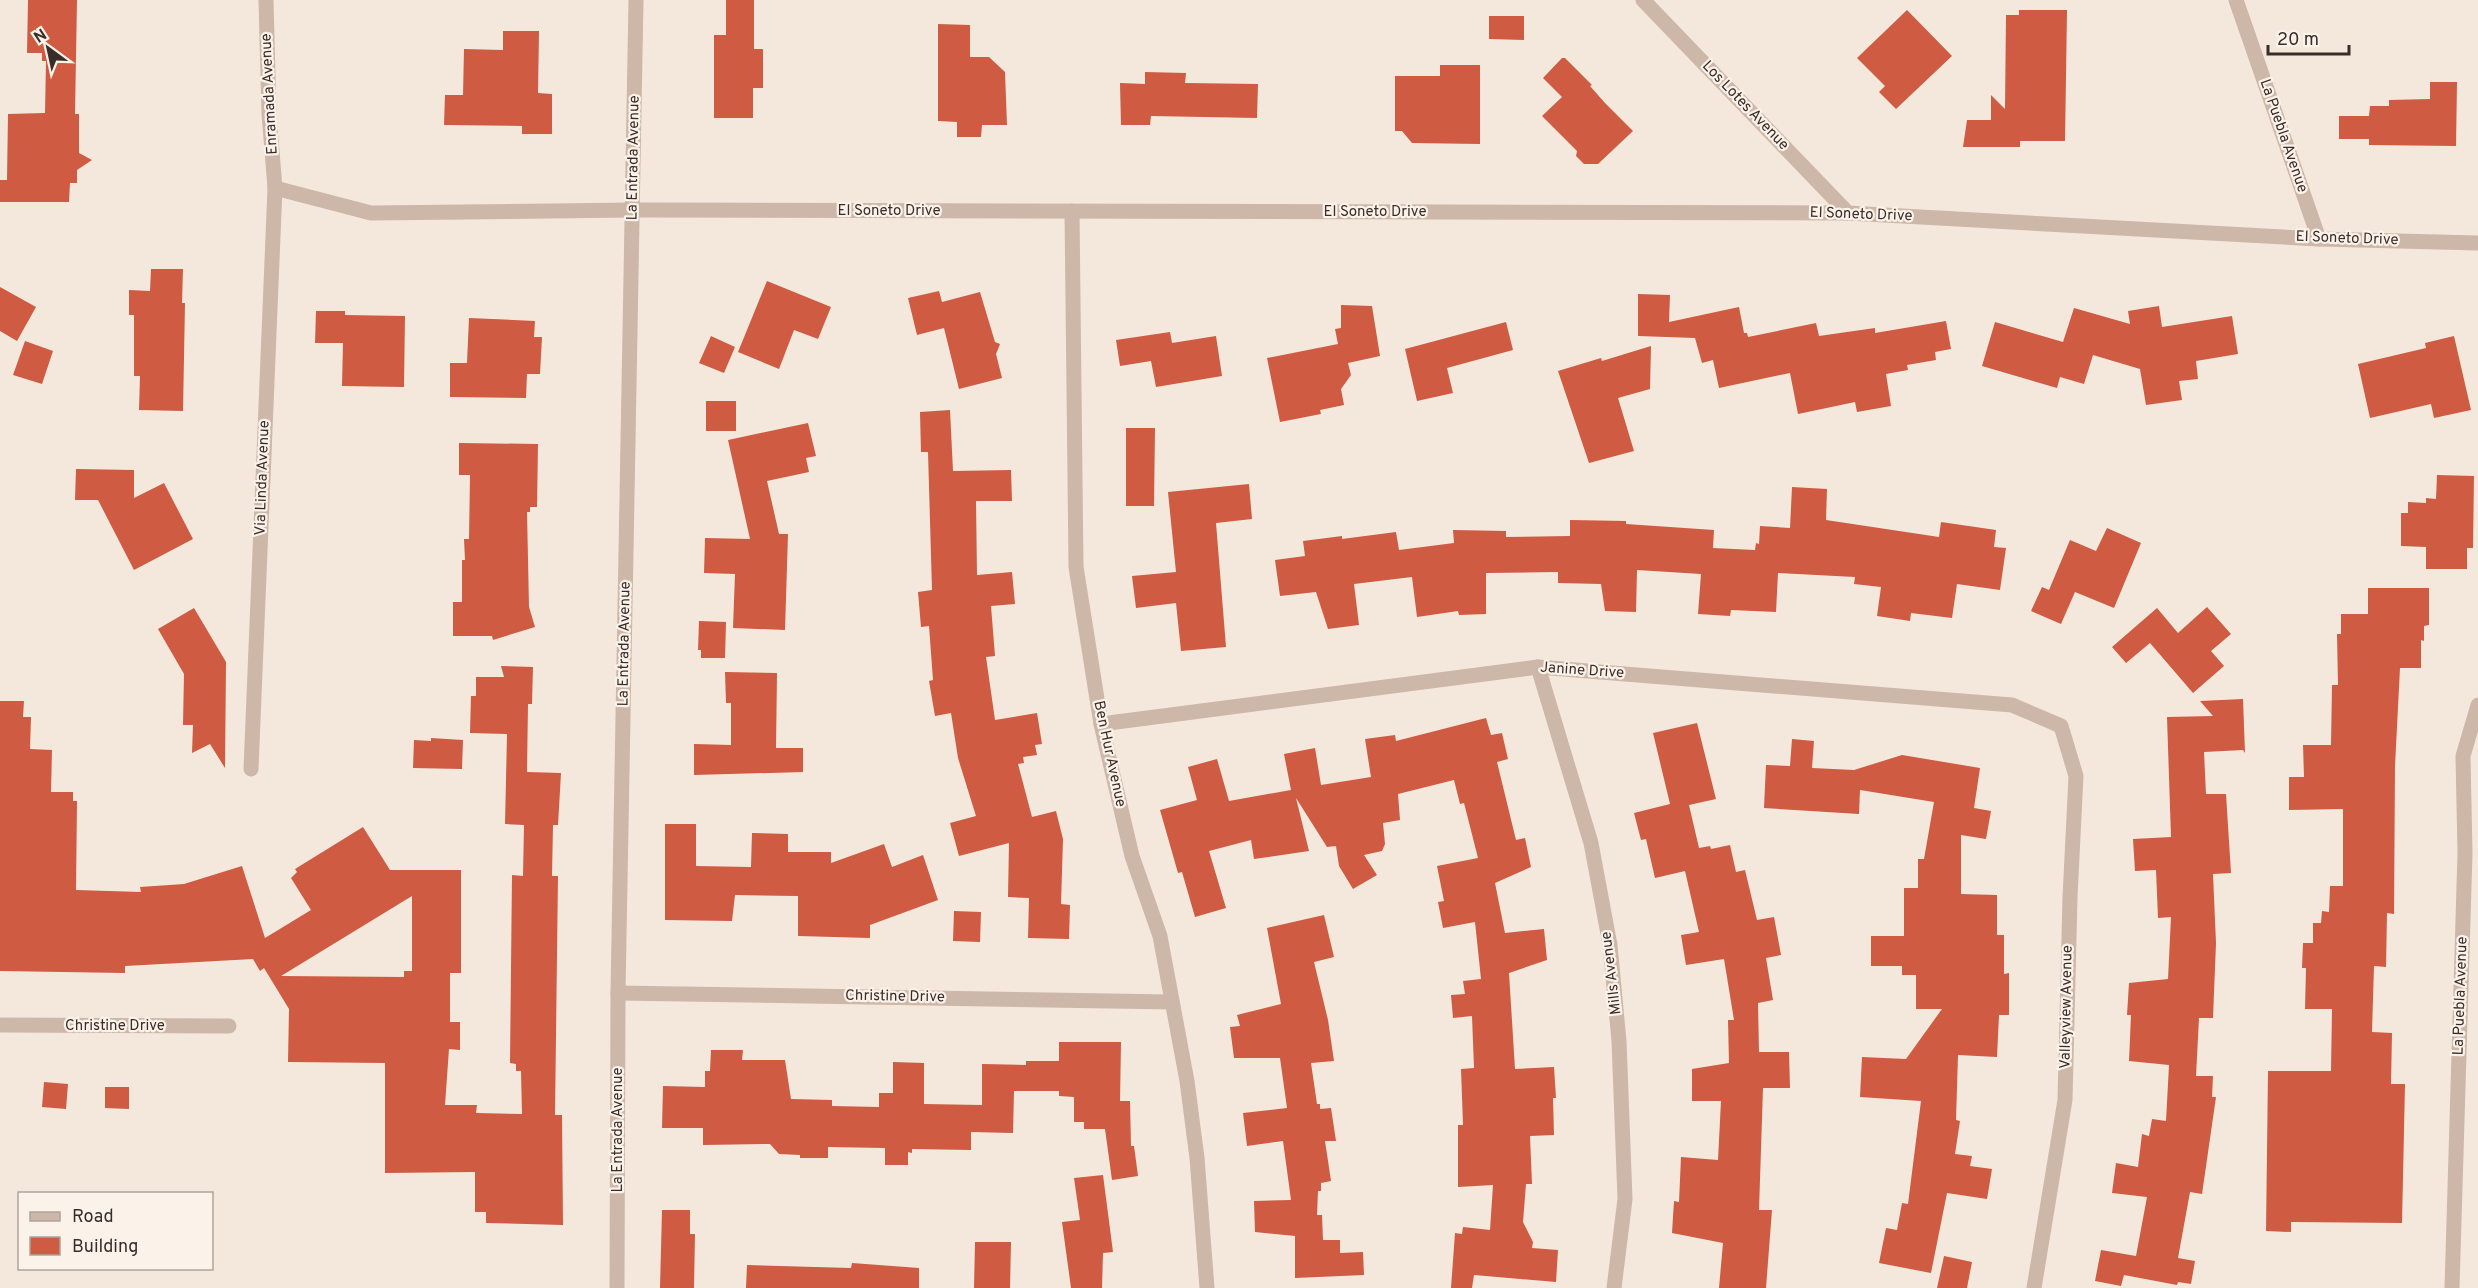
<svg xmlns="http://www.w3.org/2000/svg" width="2478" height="1288" font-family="Overpass,sans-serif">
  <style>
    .building { fill: #ce5b42; fill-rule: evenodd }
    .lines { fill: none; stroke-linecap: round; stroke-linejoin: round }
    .street { stroke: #cdb7a8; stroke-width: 15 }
    .labels { text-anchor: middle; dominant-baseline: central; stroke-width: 4.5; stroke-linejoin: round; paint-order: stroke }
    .street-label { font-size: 15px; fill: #3a2d29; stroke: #fbf2ea }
  </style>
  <rect width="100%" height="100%" fill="#f4e8dd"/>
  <g class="building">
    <polygon points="28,0 77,0 75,114 79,114 79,153 92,160 77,170 77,183 70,183 69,202 0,202 0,180 7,180 8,114 45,113 46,61 42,61 42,53 27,53"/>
    <polygon points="726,0 754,0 754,49 763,49 763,88 753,88 753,118 714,118 714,35 726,35"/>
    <polygon points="1907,10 1952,56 1896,109 1879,92 1885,86 1857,58"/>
    <polygon points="2019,10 2067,10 2065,141 2020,141 2020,147 1963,147 1967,120 1991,120 1991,95 2005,109 2006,15 2019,15"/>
    <polygon points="1489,16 1524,16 1524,40 1489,39"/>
    <polygon points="938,24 970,25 970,57 989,57 1005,72 1007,125 982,125 981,137 957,137 957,122 938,121"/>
    <polygon points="503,31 539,31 538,93 552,94 552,134 522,134 522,126 444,125 445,95 463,95 464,49 503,50"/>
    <polygon points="1562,58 1565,58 1592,85 1590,86 1605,103 1633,131 1598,164 1584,164 1576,156 1577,151 1542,116 1562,97 1543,78"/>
    <polygon points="1440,65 1480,65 1480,144 1412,143 1402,131 1395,131 1395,76 1440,76"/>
    <polygon points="1145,72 1186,73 1185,83 1258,84 1257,118 1151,116 1150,125 1121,125 1120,83 1145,84"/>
    <polygon points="2430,82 2457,82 2456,146 2369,145 2369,139 2339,139 2339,116 2369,116 2370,106 2389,106 2389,100 2430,99"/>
    <polygon points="151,269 183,269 182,303 185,303 183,411 139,410 140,376 134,376 134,315 129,315 129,290 150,291"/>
    <polygon points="767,281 831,307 818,339 794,330 779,369 738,352"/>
    <polygon points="0,287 36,307 17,341 0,331"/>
    <polygon points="939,291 942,302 980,292 995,342 1000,344 996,354 1002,378 959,389 944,328 917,335 908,298"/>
    <polygon points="1638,294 1670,295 1669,322 1739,307 1744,333 1747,333 1748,337 1816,323 1819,336 1875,328 1875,333 1946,321 1951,349 1935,352 1936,360 1907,365 1908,370 1886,374 1891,406 1857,412 1855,402 1798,414 1790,373 1719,388 1713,360 1702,363 1695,338 1638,336"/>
    <polygon points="1341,305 1372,306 1380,356 1348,363 1351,375 1341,389 1344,405 1320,410 1321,414 1280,422 1267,358 1338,344 1335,329 1341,328"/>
    <polygon points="2159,306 2162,327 2232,316 2238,354 2196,361 2198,379 2179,381 2182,400 2146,405 2140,369 2093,355 2084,384 2060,377 2057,388 1982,366 1995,322 2063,342 2074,308 2130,324 2128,311"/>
    <polygon points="316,311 345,311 345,315 405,316 404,387 342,386 343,343 315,343"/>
    <polygon points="469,318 535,321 534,337 542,337 540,374 527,374 526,398 450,397 450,363 467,363"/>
    <polygon points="1506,322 1513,350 1447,368 1453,393 1417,401 1405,349"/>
    <polygon points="1170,332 1172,343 1216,336 1222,376 1156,387 1151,361 1120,366 1116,340"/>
    <polygon points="711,336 735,347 724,373 699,363"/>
    <polygon points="2454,336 2471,410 2434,418 2431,404 2370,418 2358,364 2426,348 2425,343"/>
    <polygon points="25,341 53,351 42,384 13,375"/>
    <polygon points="1651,346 1650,389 1618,398 1634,451 1589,463 1558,371 1601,358 1602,361"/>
    <rect x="706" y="401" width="30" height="30"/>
    <polygon points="950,410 953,471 1011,470 1012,501 976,501 977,575 1012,572 1015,604 991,606 995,656 986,657 995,720 1037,713 1042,744 1035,745 1037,755 1023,757 1024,763 1018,764 1032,817 1056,811 1063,839 1061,904 1070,905 1069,939 1028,938 1029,898 1008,897 1009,843 959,856 950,823 976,816 958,758 951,713 935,716 929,681 933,680 929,626 921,627 918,592 932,590 928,452 921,452 920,412"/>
    <polygon points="808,423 816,456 806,458 809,472 767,481 779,534 788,534 785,630 733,628 735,574 704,573 705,538 750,539 728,440"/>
    <polygon points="1126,428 1155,428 1154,506 1126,506"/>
    <polygon points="459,443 538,444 537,507 530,507 530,512 527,512 529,607 535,627 493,640 492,636 453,636 453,602 462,602 462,560 465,560 464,539 469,539 470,475 459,475"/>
    <polygon points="76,469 134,470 134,498 164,483 193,539 134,570 98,500 75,500"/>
    <polygon points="2437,475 2474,476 2473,548 2467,548 2467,569 2426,569 2426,547 2401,546 2401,513 2408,513 2408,502 2426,503 2426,498 2436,499"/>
    <polygon points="1249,484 1252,519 1216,523 1226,647 1181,651 1176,603 1136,608 1132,576 1176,572 1168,492"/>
    <polygon points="1792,487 1827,489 1826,520 1939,537 1941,522 1996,530 1994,547 2006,548 2000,590 1957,584 1952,618 1911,613 1910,621 1877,616 1881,587 1854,584 1855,577 1778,573 1776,612 1731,610 1730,616 1698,614 1701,574 1637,570 1636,612 1605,611 1601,584 1558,583 1558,572 1486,573 1486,614 1459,615 1458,611 1417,617 1412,577 1354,584 1359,625 1328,629 1316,592 1280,596 1275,560 1305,556 1303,541 1342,536 1342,539 1396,532 1399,550 1454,543 1453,530 1506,531 1506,537 1570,536 1570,520 1626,521 1626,524 1714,530 1713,548 1755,550 1756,543 1759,544 1760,526 1790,528"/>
    <polygon points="2107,528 2141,543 2114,608 2075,592 2061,624 2031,611 2042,587 2049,590 2070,540 2096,551"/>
    <polygon points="2368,588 2429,588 2429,625 2424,626 2424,641 2421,640 2421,668 2400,668 2395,766 2394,914 2387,913 2386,967 2374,966 2372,1032 2392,1033 2391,1084 2405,1084 2402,1223 2291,1222 2291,1232 2266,1231 2268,1071 2331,1071 2332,1009 2305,1009 2306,968 2302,968 2303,943 2313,943 2313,923 2321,923 2322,911 2329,912 2330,886 2343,886 2343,809 2289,810 2289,777 2304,777 2303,745 2331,745 2332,685 2338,685 2337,634 2341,634 2341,614 2368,614"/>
    <polygon points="2207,607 2231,634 2211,651 2224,666 2193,693 2150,643 2126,663 2112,647 2157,608 2178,633"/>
    <polygon points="194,608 226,662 225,768 210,744 192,753 193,725 183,725 184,674 158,629"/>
    <polygon points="699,621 726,622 725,658 701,658 701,650 698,650"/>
    <path d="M501,666L533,667L532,704H528L527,772L561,773L558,825H553L552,876H558L555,1115H562L563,1225L486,1223V1212H475V1172L385,1173V1063L288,1062L289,1009L264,968L260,971L253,959L125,966V973L0,971V701H24L23,717H31L30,749L52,750L51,792H73V801H77L76,890L141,892L140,887L184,884L242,866L265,938L311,910L291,878L297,872L295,869L363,827L390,870H461V973H450V1022H460V1050L449,1049L445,1105H477L476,1113L522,1114L521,1071H516V1064L510,1063L512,875L523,876L524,825L505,824L507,734L470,733L471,696H476V677H504ZM412,896V971H404V977L281,976Z"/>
    <polygon points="725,672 777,673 776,748 803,748 803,772 694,775 694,744 731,745 731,703 726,703"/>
    <polygon points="2243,699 2245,753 2243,750 2204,752 2206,794 2226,794 2231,873 2213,874 2216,943 2213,1018 2199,1018 2196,1076 2213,1076 2212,1097 2216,1097 2202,1194 2190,1192 2178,1258 2195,1261 2191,1284 2178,1282 2177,1285 2124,1275 2121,1286 2095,1281 2101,1250 2136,1256 2147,1197 2112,1193 2116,1163 2138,1167 2142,1134 2149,1136 2152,1119 2166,1121 2169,1065 2129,1061 2131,1015 2127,1015 2129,983 2168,979 2171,917 2158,918 2156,870 2135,871 2133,839 2171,837 2167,717 2213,716 2200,701"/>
    <polygon points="1486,718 1491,735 1502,733 1508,759 1497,762 1516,840 1525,838 1531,867 1495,883 1505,933 1544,929 1547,960 1509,973 1515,1069 1554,1067 1556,1098 1553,1098 1554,1135 1530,1136 1532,1184 1526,1184 1523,1222 1533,1242 1532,1248 1558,1250 1556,1282 1474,1275 1472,1288 1451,1288 1455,1233 1462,1234 1463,1227 1490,1230 1493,1185 1458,1187 1458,1125 1463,1125 1461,1069 1474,1068 1472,1016 1453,1018 1451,995 1465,994 1463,981 1481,979 1475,922 1443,928 1438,902 1444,901 1437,866 1478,858 1464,803 1460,804 1454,780 1398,794 1400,820 1383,823 1385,844 1382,851 1364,855 1377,875 1353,889 1339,866 1336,846 1327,847 1296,798 1309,851 1254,859 1251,840 1209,851 1226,908 1195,917 1182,872 1178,873 1160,810 1197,800 1188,767 1217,759 1229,801 1291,790 1284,754 1315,748 1321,785 1371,777 1365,739 1395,735 1396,741"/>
    <polygon points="1697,723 1716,799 1689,805 1699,848 1710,846 1711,849 1730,845 1736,872 1745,870 1757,920 1774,917 1781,955 1766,958 1773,1000 1758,1003 1759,1052 1789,1052 1790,1088 1763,1088 1759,1210 1772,1210 1766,1288 1719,1288 1723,1243 1672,1233 1674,1201 1679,1202 1681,1157 1718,1160 1721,1101 1692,1101 1692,1069 1729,1063 1728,1020 1734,1020 1724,959 1686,965 1681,935 1699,932 1685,871 1655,878 1646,839 1641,840 1634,813 1670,804 1653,733"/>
    <polygon points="431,738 463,740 462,769 413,768 414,740 431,741"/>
    <polygon points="1792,739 1814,741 1812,768 1854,770 1902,755 1980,768 1974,808 1991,811 1986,839 1961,835 1961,894 1997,895 1997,935 2004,935 2004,974 2009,973 2009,1015 1999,1015 1997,1057 1958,1055 1956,1120 1960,1121 1955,1154 1972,1156 1970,1166 1992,1169 1987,1199 1947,1193 1931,1273 1879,1263 1886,1228 1897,1230 1902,1203 1908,1204 1921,1101 1860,1097 1862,1057 1906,1059 1942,1009 1916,1009 1916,975 1902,975 1902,966 1871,966 1871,936 1904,936 1904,888 1918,888 1918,859 1924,859 1934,802 1860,790 1859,814 1764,808 1766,765 1790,766"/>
    <polygon points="665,824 696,824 696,866 751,867 752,833 788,834 788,852 831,852 831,863 884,844 892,867 923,855 938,900 870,925 870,938 798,936 798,896 735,895 732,921 665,920"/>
    <polygon points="954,911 981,912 980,942 953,941"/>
    <polygon points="1324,915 1334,957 1314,962 1328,1020 1334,1061 1311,1063 1317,1104 1320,1104 1320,1109 1331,1108 1336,1141 1325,1141 1331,1181 1321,1183 1321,1191 1318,1191 1317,1215 1322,1215 1323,1240 1340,1240 1340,1253 1363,1252 1364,1275 1295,1278 1295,1236 1255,1232 1254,1201 1291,1200 1283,1141 1247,1146 1243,1113 1287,1108 1280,1058 1234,1058 1230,1027 1240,1026 1237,1015 1281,1004 1267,928"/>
    <polygon points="1059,1042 1121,1042 1120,1101 1130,1101 1131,1146 1134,1146 1138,1176 1112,1180 1105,1129 1084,1129 1084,1122 1074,1122 1074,1097 1059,1096 1059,1091 1014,1091 1013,1133 971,1132 971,1150 912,1149 912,1153 908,1152 908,1165 885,1165 885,1148 828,1147 828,1158 800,1158 800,1155 779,1154 770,1144 703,1145 703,1128 662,1128 663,1086 705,1087 705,1071 710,1071 711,1050 743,1050 742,1060 785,1060 791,1099 832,1100 832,1106 879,1107 879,1093 893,1093 893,1062 924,1063 924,1104 982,1105 982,1064 1026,1065 1026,1061 1059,1061"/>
    <polygon points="44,1082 68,1084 66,1109 42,1107"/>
    <polygon points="105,1087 129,1087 129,1109 105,1108"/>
    <polygon points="1103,1175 1113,1252 1103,1253 1102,1288 1071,1288 1062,1222 1080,1220 1074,1178"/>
    <polygon points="662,1210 690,1210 690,1234 695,1234 694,1288 660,1288"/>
    <polygon points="975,1242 1011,1242 1010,1288 974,1288"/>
    <polygon points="1944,1256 1972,1262 1967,1288 1937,1288"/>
    <polygon points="852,1263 919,1268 919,1288 746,1288 747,1265 851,1268"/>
  </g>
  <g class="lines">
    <g class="street">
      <polyline points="1643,0 1848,213"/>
      <polyline points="2236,0 2319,239"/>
      <polyline points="275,188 371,213 633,210 1848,213 2319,239 2478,243"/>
      <polyline points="1072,211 1076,567 1101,724 1132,856 1160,936 1187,1081 1197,1158 1207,1288"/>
      <polyline points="1538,667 1591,843 1610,945 1619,1041 1625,1199 1614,1288"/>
      <polyline points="1101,724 1538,667 2012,705 2061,726 2076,776 2070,897 2065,1100 2034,1288"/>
      <polyline points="251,769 275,188 269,114 266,0"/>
      <polyline points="618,993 1172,1002"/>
      <polyline points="0,1025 229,1026"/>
      <polyline points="617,1288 618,993 636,0"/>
      <polyline points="2452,1288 2465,853 2463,756 2478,705"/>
    </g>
  </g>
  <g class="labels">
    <g class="street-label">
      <text transform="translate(270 94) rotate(-93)">Enramada Avenue</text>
      <text transform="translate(1745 106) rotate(46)">Los Lotes Avenue</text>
      <text transform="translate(2283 136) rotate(71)">La Puebla Avenue</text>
      <text transform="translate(634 158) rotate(-89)">La Entrada Avenue</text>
      <text x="889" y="211">El Soneto Drive</text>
      <text x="1375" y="212">El Soneto Drive</text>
      <text transform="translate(1861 215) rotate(2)">El Soneto Drive</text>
      <text transform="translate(2347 239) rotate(2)">El Soneto Drive</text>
      <text transform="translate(263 478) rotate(-88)">Via Linda Avenue</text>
      <text transform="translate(625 644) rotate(-89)">La Entrada Avenue</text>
      <text transform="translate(1582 671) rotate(4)">Janine Drive</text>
      <text transform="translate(1109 754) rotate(78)">Ben Hur Avenue</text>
      <text transform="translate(1612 973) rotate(-97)">Mills Avenue</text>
      <text transform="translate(2461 996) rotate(-88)">La Puebla Avenue</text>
      <text transform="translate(895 997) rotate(1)">Christine Drive</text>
      <text transform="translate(2067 1007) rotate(-89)">Valleyview Avenue</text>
      <text x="115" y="1026">Christine Drive</text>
      <text transform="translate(618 1130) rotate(-90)">La Entrada Avenue</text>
    </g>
  </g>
  <rect x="18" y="1192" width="195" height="78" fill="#fbf2ea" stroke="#aea39d" stroke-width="1.5"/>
  <rect x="30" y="1212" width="30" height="9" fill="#cdb7a8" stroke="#aea39d" stroke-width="1.5"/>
  <text x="72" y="1222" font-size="18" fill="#3a2d29">Road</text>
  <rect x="30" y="1237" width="30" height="18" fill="#ce5b42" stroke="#aea39d" stroke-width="1.5"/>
  <text x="72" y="1252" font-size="18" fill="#3a2d29">Building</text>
  <g transform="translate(48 48) rotate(327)" stroke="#fbf2ea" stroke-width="4.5" paint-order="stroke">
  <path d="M0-4.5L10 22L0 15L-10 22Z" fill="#3a2d29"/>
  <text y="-9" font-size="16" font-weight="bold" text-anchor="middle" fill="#3a2d29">N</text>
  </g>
  <path d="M2268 45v9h81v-9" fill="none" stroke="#3a2d29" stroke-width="3"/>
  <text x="2277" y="45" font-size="18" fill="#3a2d29" stroke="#fbf2ea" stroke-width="4.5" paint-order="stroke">20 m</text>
</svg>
